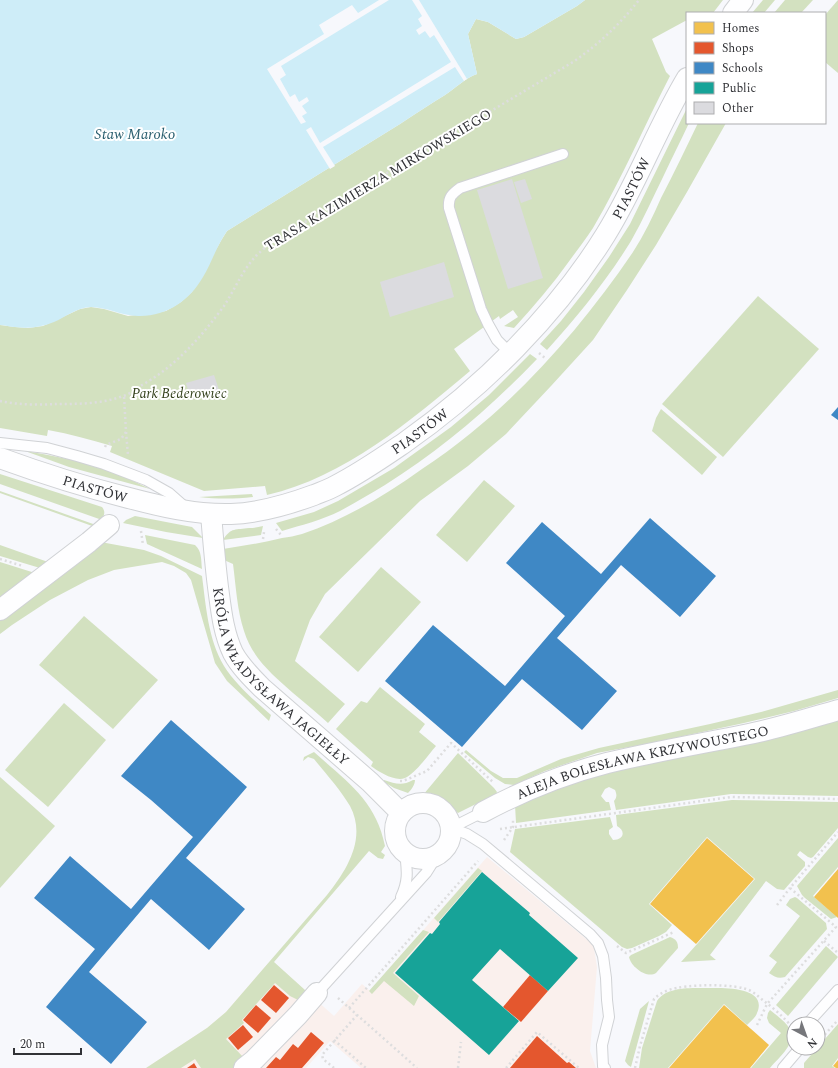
<svg xmlns="http://www.w3.org/2000/svg" width="838" height="1068" font-family="Spectral,serif">
  <style>
    .commercial { fill: #faf0ed }
    .green { fill: #d3e1c0 }
    .water { fill: #ceedf8 }
    .pier { fill: #f7f8fc }
    .homes { fill: #f2c14e }
    .shops { fill: #e4572e }
    .schools { fill: #3f88c5 }
    .public { fill: #17a398 }
    .building { fill: #dbdbdf }
    .lines { fill: none; stroke-linecap: round; stroke-linejoin: round }
    .lane-casing { stroke: #d0d2d5; stroke-width: 12 }
    .street-casing { stroke: #d0d2d5; stroke-width: 22 }
    .path { stroke: #ddddde; stroke-width: 2.5; stroke-dasharray: 2 3; stroke-linecap: butt }
    .lane { stroke: #fefeff; stroke-width: 10 }
    .street { stroke: #fefeff; stroke-width: 20 }
    .labels { text-anchor: middle; dominant-baseline: central; stroke-width: 4; stroke-linejoin: round; paint-order: stroke }
    .street-label { font-size: 14px; fill: #313236; stroke: #fff }
    .park-label { font-size: 14px; font-style: italic; fill: #33411b; stroke: #fff }
    .water-label { font-size: 15px; font-style: italic; fill: #2a5f6f; stroke: #fff }
  </style>
  <rect width="100%" height="100%" fill="#f7f8fc"/>
  <polygon class="commercial" points="487,857 591,943 594,948 597,967 590,1051 596,1068 361,1068 330,1041 306,1068 146,1068 207,1028 226,1012 271,960 334,1016 362,984 370,991"/>
  <g class="green">
    <path d="M585,0H723L713,13H687V20L652,39L666,72L670,76C644,126 622,179 593,228C586,239 578,249 570,260C553,284 534,306 514,328L504,326L518,317L513,310L500,319L499,316L454,349L470,371C410,421 345,477 267,495L265,486L204,491L110,452L112,446C91,440 70,434 48,430L47,436L0,428V325L15,327L28,328L43,326L80,309L91,307L104,309L128,316L166,311L181,302L192,292L222,239L227,231L235,226L400,124C415,114 430,104 445,95C456,88 465,78 477,74L468,34L476,19L488,22L516,39L524,37L577,6Z"/>
    <polygon points="763,0 775,0 764,13 752,13"/>
    <polygon points="785,0 813,0 801,13 774,13"/>
    <polygon points="838,0 838,73 825,62 825,15"/>
    <path d="M687,108V123H689C681,140 672,158 664,175C653,197 643,220 631,241C607,280 578,316 547,350L540,344L561,321L584,292L609,257L630,224Z"/>
    <path d="M698,123H726L687,192L656,245L627,290L593,340L551,386L506,434L468,466L420,501L325,594L310,620L295,661L345,704L328,723C317,713 305,703 293,693C273,675 252,658 244,631C237,610 236,587 233,564L224,560L223,549C243,546 262,543 282,538C289,537 295,536 302,534C346,519 384,496 422,469C439,458 455,446 471,433C532,384 589,317 633,252C644,235 653,216 661,198C674,173 686,148 698,123Z"/>
    <polygon points="758,296 819,349 723,457 662,404"/>
    <path d="M530,354L537,359C491,407 441,450 385,485C370,494 355,503 340,511C322,520 302,525 282,531L276,523L314,512L338,501L394,468L451,427L489,395Z"/>
    <polygon points="661,409 717,457 702,475 652,431 656,418"/>
    <path d="M25,451C49,455 72,459 95,466C114,472 132,480 150,489L69,467Z"/>
    <path d="M0,474L102,507C106,512 104,515 102,520L0,484Z"/>
    <polygon points="484,480 515,506 467,562 436,535"/>
    <polygon points="0,491 96,525 95,527 0,493"/>
    <path d="M252,494L253,497C234,499 217,499 199,497Z"/>
    <polygon points="135,516 192,527 203,538 166,532 123,523 126,520"/>
    <path d="M263,526L261,535L223,540C231,527 236,530 249,528C254,528 258,527 263,526Z"/>
    <path d="M145,535L195,545C202,551 201,560 202,569L147,544Z"/>
    <path d="M101,543H106L144,550L161,556L202,576C206,606 208,639 224,666C236,685 254,700 271,715L269,721L227,681L215,663L191,580L186,573L174,566L162,562L114,570L88,580L50,600L12,625L0,634V621Z"/>
    <polygon points="0,545 48,562 40,568 0,556"/>
    <polygon points="0,562 35,573 0,600"/>
    <polygon points="381,567 421,602 358,672 319,637"/>
    <polygon points="84,616 158,680 113,729 39,665"/>
    <path d="M380,687L425,724L419,732L436,746C429,754 415,774 405,778C395,782 379,772 371,766L373,762L336,729L361,701L367,703Z"/>
    <polygon points="838,690 838,698 794,711 744,723 651,743 597,753 545,771 514,785 505,784 495,778 464,752 466,750 491,771 503,778 517,778 561,759 599,748 710,724 761,712"/>
    <polygon points="64,703 106,740 48,807 5,770"/>
    <path d="M838,719V796L731,794L616,810L614,801C617,797 617,795 615,790L609,787L605,789L601,796L606,802H609L611,810L516,823L515,805L592,775Z"/>
    <path d="M314,752C346,781 376,800 385,846L381,852L385,855L383,859L378,858L369,851L274,962L305,990V994L300,1001L290,996L275,983L242,1020L244,1023L226,1039L244,1058V1060L234,1068H201L195,1059L181,1068H146L207,1028L226,1012L327,895C347,870 367,838 350,806C340,789 326,774 314,759L308,757L303,761L304,757Z"/>
    <path d="M458,753L494,788L497,792L496,794L458,813C447,803 439,797 423,795Z"/>
    <polygon points="0,777 55,826 0,888"/>
    <path d="M384,780C396,784 402,786 413,780H415C415,785 411,790 408,793L394,788L384,782Z"/>
    <path d="M732,800L838,802V828L813,857L811,858L808,857L800,851L797,855L805,862V866L784,890L777,889L766,881L710,955L716,960L681,962L755,879L707,837L649,904L672,925L666,932L659,936L632,948L627,949L622,947L510,852L515,829L610,817L613,827L609,830V834L613,840C624,840 626,831 617,826L616,815Z"/>
    <polygon points="838,838 838,867 813,896 837,917 831,919 805,898 802,895 797,886"/>
    <polygon points="478,868 482,871 438,922 434,918"/>
    <path d="M795,897L797,898L826,923L827,929L785,977C778,979 775,977 769,973L777,962L769,956L800,916L786,905L790,899Z"/>
    <polygon points="423,930 429,932 393,973 419,996 414,1006 384,981 372,994 369,991"/>
    <path d="M670,937C676,939 678,942 678,948L656,973C647,979 631,967 629,957L631,955Z"/>
    <polygon points="826,946 838,957 788,1016 776,1005"/>
    <path d="M704,988C719,988 769,985 757,1013C756,1017 751,1021 747,1025L724,1004L668,1068H639L642,1048L657,1001C666,987 689,988 704,988Z"/>
    <polygon points="649,1001 631,1067 628,1065 625,1061 640,1009"/>
    <path d="M770,1010C776,1015 786,1022 789,1028C798,1043 778,1058 770,1068H751L781,1033L769,1023L767,1018L768,1013Z"/>
    <polygon points="838,1024 838,1058 832,1066 835,1068 804,1068 804,1063 817,1048 818,1048 818,1047"/>
  </g>
  <path class="water" d="M0,0H585L577,6L524,37L516,39L488,22L476,19L468,34L477,74C465,78 456,88 445,95C430,104 415,114 400,124L227,231C217,245 212,262 203,277C190,300 166,317 138,316C122,316 107,307 91,307C77,307 66,317 54,322C42,327 28,329 15,327C10,327 5,325 0,325Z"/>
  <g class="pier">
    <polygon points="379,0 389,0 281,66 286,75 280,79 290,97 295,94 299,102 307,97 309,101 302,106 307,113 302,116 306,122 301,124 267,69 324,34 319,25 352,5 358,13"/>
    <polygon points="412,0 419,0 467,79 464,81 455,67 323,147 335,166 330,169 306,130 311,127 320,143 451,62 434,35 430,38 425,31 419,35 416,30 422,26 418,19 422,16"/>
  </g>
  <g class="homes">
    <polygon points="707,838 754,879 696,944 650,904"/>
    <polygon points="838,869 838,918 814,897"/>
    <polygon points="724,1005 769,1045 750,1068 669,1068"/>
    <polygon points="838,1060 838,1068 836,1068 833,1066"/>
  </g>
  <g class="shops">
    <polygon points="530,975 548,991 521,1022 503,1007"/>
    <polygon points="274,985 289,998 276,1013 261,1000"/>
    <polygon points="256,1005 271,1018 258,1033 243,1020"/>
    <polygon points="243,1025 253,1037 238,1050 228,1038"/>
    <polygon points="311,1032 324,1043 302,1068 266,1068 276,1057 280,1060 293,1044 298,1048"/>
    <polygon points="537,1036 567,1063 569,1062 576,1068 510,1068"/>
    <polygon points="194,1063 197,1068 187,1068 193,1064"/>
  </g>
  <g class="schools">
    <polygon points="838,407 838,420 831,415"/>
    <polygon points="650,518 716,576 680,617 621,565 557,638 617,691 582,730 522,679 462,747 385,681 433,625 505,686 565,616 506,563 542,522 601,574"/>
    <polygon points="171,720 247,787 186,858 245,909 209,950 151,899 89,972 147,1022 111,1064 46,1007 95,949 34,898 70,856 131,909 193,837 151,800 121,776"/>
  </g>
  <polygon class="public" points="482,872 530,913 529,915 578,958 548,991 500,949 472,980 519,1021 489,1055 395,973 430,933 432,934 440,924 439,922"/>
  <g class="building">
    <polygon points="512,179 543,278 508,289 477,190"/>
    <polygon points="525,179 532,199 521,203 514,182"/>
    <polygon points="444,262 454,297 390,317 380,282"/>
    <polygon points="214,375 219,390 191,400 186,383"/>
  </g>
  <g class="lines">
    <defs>
      <g id="lane">
        <path d="M510,353L497,340L488,324L481,309L449,208C448,197 452,194 460,188L563,154"/>
        <polyline points="0,443 47,448 77,456 104,464 146,480 169,493 186,508"/>
        <polyline points="451,828 467,834 483,844 590,934 598,943 603,956 606,978 607,1000 609,1017 602,1045 603,1066 605,1068"/>
        <polyline points="451,828 483,812"/>
        <path d="M401,897C409,880 407,870 405,852"/>
        <polyline points="317,993 426,873 438,854"/>
        <polyline points="808,1024 809,1022 838,990"/>
        <polyline points="783,1068 800,1048"/>
      </g>
      <g id="street">
        <polyline points="733,13 743,0"/>
        <path id="s1" d="M0,458C41,473 82,486 125,497C159,506 195,515 231,514C260,513 287,505 314,495C321,492 328,490 335,486C359,474 382,458 404,443C482,388 556,315 606,234C637,184 657,128 687,78"/>
        <path id="s2" d="M211,514C213,538 215,563 218,587C221,609 223,632 233,653C240,666 251,677 262,688L370,782L401,813"/>
        <polyline points="0,610 89,542 109,525"/>
        <circle cx="423" cy="831" r="28"/>
        <path id="s3" d="M483,812C522,791 564,774 607,763C653,752 699,744 744,735C776,729 807,719 838,710"/>
        <polyline points="244,1068 254,1060 298,1015 317,993"/>
      </g>
    </defs>
    <use href="#lane" class="lane-casing"/>
    <use href="#street" class="street-casing"/>
    <g class="path">
      <polyline points="539,353 545,358"/>
      <path d="M0,401C18,405 39,405 57,404C79,404 102,404 123,396C130,394 136,389 142,385C176,366 201,337 224,306C235,289 243,269 257,255C261,251 266,247 270,243L573,62C600,43 619,25 639,0"/>
      <polyline points="126,432 128,455"/>
      <polyline points="105,447 106,445 121,439 126,432 124,396"/>
      <polyline points="276,529 281,535"/>
      <polyline points="141,531 143,545"/>
      <polyline points="263,539 264,532"/>
      <polyline points="0,559 23,566"/>
      <polyline points="400,781 403,781 427,771 451,743 494,783"/>
      <polyline points="500,829 731,797 838,799"/>
      <polyline points="504,840 513,827 513,820"/>
      <polyline points="777,905 790,888"/>
      <polyline points="824,941 838,953"/>
      <polyline points="617,946 626,953 674,932"/>
      <polyline points="338,998 417,1068"/>
      <polyline points="349,1008 478,861"/>
      <polyline points="757,1025 767,1004 836,927 790,888 838,832"/>
      <polyline points="334,1040 366,1068"/>
      <polyline points="818,1042 838,1020"/>
      <polyline points="334,1068 323,1059 322,1055 357,1015"/>
      <polyline points="458,1068 461,1042"/>
      <polyline points="506,1068 537,1032 579,1068"/>
      <path d="M635,1068L640,1046L654,999C658,995 663,992 669,990C685,984 737,983 751,991C756,994 760,998 764,1001C773,1008 783,1016 791,1026"/>
    </g>
    <use href="#lane" class="lane"/>
    <use href="#street" class="street"/>
  </g>
  <g class="labels">
    <g class="street-label">
      <text transform="translate(378 180) rotate(-31)">TRASA KAZIMIERZA MIRKOWSKIEGO</text>
      <text stroke="none"><textPath href="#s1" startOffset="773">PIASTÓW</textPath></text>
      <text stroke="none"><textPath href="#s1" startOffset="448">PIASTÓW</textPath></text>
      <text stroke="none"><textPath href="#s1" startOffset="100">PIASTÓW</textPath></text>
      <text stroke="none"><textPath href="#s2" startOffset="187">KRÓLA WŁADYSŁAWA JAGIEŁŁY</textPath></text>
      <text stroke="none"><textPath href="#s3" startOffset="168">ALEJA BOLESŁAWA KRZYWOUSTEGO</textPath></text>
    </g>
    <g class="park-label">
      <text x="179" y="393">Park Bederowiec</text>
    </g>
    <g class="water-label">
      <text x="135" y="134">Staw Maroko</text>
    </g>
  </g>
  <rect x="686" y="12" width="140" height="112" fill="#ffffff" stroke="#adadaf"/>
  <rect x="694" y="22" width="20" height="12" fill="#f2c14e" stroke="#adadaf"/>
  <text x="722" y="32" font-size="12" fill="#313236">Homes</text>
  <rect x="694" y="42" width="20" height="12" fill="#e4572e" stroke="#adadaf"/>
  <text x="722" y="52" font-size="12" fill="#313236">Shops</text>
  <rect x="694" y="62" width="20" height="12" fill="#3f88c5" stroke="#adadaf"/>
  <text x="722" y="72" font-size="12" fill="#313236">Schools</text>
  <rect x="694" y="82" width="20" height="12" fill="#17a398" stroke="#adadaf"/>
  <text x="722" y="92" font-size="12" fill="#313236">Public</text>
  <rect x="694" y="102" width="20" height="12" fill="#dbdbdf" stroke="#adadaf"/>
  <text x="722" y="112" font-size="12" fill="#313236">Other</text>
  <g transform="translate(806 1036) rotate(139)"><circle r="19" fill="#ffffff" stroke="#adadaf"/>
  <path d="M0-3L7 15L0 10L-7 15Z" fill="#76777b"/>
  <text y="-6" font-size="11" font-weight="bold" text-anchor="middle" fill="#313236">N</text>
  </g>
  <path d="M14 1048v6h67v-6" fill="none" stroke="#313236" stroke-width="2"/>
  <text x="20" y="1048" font-size="12" fill="#313236" stroke="#ffffff" stroke-width="3" paint-order="stroke">20 m</text>
</svg>
